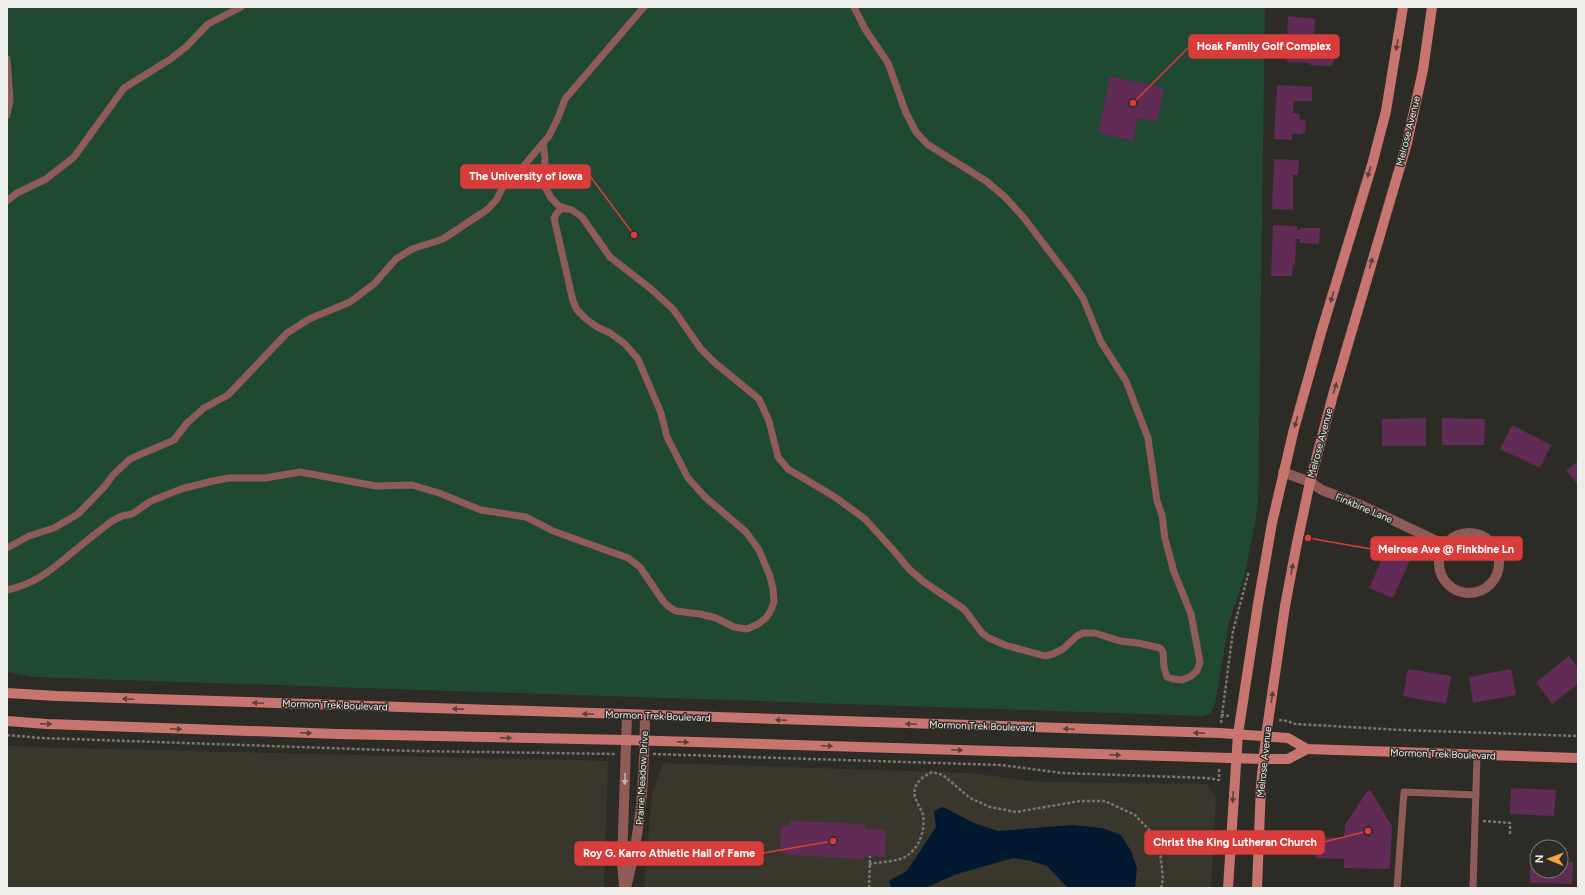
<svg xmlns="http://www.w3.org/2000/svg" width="1585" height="895" font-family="Figtree,sans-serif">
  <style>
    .built { fill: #39372c }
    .green { fill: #1f4930 }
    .water { fill: #031931 }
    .building { fill: #602b54 }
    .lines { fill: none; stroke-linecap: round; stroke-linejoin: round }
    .path { stroke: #777671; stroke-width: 2.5; stroke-dasharray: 3 2; stroke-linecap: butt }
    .lane { stroke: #8f5b57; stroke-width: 7 }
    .street { stroke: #8f5b57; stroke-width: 10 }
    .secondary { stroke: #c8756f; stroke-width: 10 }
    .oneway { fill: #5b413b }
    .oneway2 { fill: #c7b3af }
    .labels { text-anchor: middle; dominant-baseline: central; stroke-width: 3; stroke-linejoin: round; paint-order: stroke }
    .street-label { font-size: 10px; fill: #edede9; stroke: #2c2b25 }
    .leader { fill: none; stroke: #d83c3b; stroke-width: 1.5 }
    .callout-dot { fill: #d83c3b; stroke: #2c2b25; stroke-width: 1.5 }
    .callout { fill: #d83c3b; stroke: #d83c3b; stroke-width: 1.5 }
    .callout-label { font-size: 11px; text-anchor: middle; font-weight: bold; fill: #fff }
  </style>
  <rect width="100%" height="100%" fill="#2c2b25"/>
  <g class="built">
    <polygon points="7,745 29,747 608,761 604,888 7,888"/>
    <polygon points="663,763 969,773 1040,782 1206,784 1216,797 1211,888 644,888 652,795"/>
  </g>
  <polygon class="green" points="7,7 1265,7 1258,506 1245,574 1229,622 1215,704 1211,713 1204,716 33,677 7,672"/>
  <polygon class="water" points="943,807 974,823 998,831 1073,825 1102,828 1121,835 1131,851 1137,868 1135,888 1068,888 1047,866 1031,861 1013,858 957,874 925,888 891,888 889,881 907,871 936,827 934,811"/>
  <g class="building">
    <polygon points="1288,16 1315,19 1314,37 1306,37 1306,45 1313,45 1313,47 1334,48 1334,63 1332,63 1332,66 1310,65 1310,63 1287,62 1288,56 1278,56 1279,42 1287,42"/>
    <polygon points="1110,76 1164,88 1157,122 1138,118 1133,141 1098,133"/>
    <polygon points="1277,85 1312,87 1312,101 1294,101 1293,113 1300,114 1299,119 1306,121 1305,133 1303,132 1303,134 1292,134 1292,140 1274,139"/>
    <polygon points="1274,159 1299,160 1298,175 1293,175 1293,210 1272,209"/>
    <polygon points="1273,225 1298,226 1297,230 1300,230 1300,228 1320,228 1319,244 1300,243 1300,239 1296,239 1295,265 1293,265 1292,276 1271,276"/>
    <polygon points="1426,418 1426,446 1382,446 1382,419"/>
    <polygon points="1442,418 1485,419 1484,445 1442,445"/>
    <polygon points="1512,425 1551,445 1540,468 1500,449"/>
    <polygon points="1578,461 1578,485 1566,470"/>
    <polygon points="1386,550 1410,560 1393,598 1369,588"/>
    <polygon points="1569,656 1578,668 1578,684 1552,704 1536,682"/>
    <polygon points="1408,669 1451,676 1446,704 1403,696"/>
    <polygon points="1511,669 1516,695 1473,703 1469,677"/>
    <polygon points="1511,788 1556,790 1554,816 1510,814"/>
    <polygon points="1368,790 1371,791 1392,826 1390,869 1344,868 1344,859 1316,858 1317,837 1344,838 1345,825"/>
    <polygon points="790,821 865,824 865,829 886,830 885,857 864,856 864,859 788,855 788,853 780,853 781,825 789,826"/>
    <polygon points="1530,861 1537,861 1537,871 1561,871 1561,862 1573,862 1572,884 1530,883"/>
  </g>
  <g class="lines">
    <g class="path">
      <polyline points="1221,715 1230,716"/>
      <polyline points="1279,720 1287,721 1295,724 1402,730 1578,736"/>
      <polyline points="1221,723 1233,631 1249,571"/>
      <polyline points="7,735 41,738 414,751 616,754"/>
      <polyline points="653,754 1001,765 1062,773 1207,778 1219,780 1219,768"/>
      <polyline points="1483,821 1510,823 1510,835"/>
      <path d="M869,864C880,862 893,862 903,858C918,851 926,831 923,815C921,807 912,798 915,789C917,780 925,776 932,772L943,775L970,798L990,807L1016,812L1080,801H1105L1135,815L1152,833L1160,851L1163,879L1161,888"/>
      <polyline points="869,888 870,856"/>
    </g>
    <g class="lane">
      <polyline points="7,59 10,100 7,115"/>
      <polyline points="543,143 545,158 544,185 551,198 559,206 572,210 582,217 610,257 651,289 673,309 701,349 714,362 759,399 769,421 778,457 788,469 835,497 865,519 895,552 909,569 924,582 964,609 982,633 989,638 1005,645 1045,656 1053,654 1063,649 1077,636 1083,633 1095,633 1120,641 1138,643 1160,648 1163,652 1164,667 1167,677 1173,679 1182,680 1191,676 1197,671 1200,662 1191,614 1174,572 1165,539 1162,515 1157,501 1148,438 1126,381 1101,342 1083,298 1071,280 1024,218 1005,197 986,181 927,144 916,132 906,113 888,63 865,29 854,7"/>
      <polyline points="7,201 17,193 46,179 74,157 124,88 169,60 186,47 208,24 241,7"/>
      <polyline points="7,548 29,536 54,528 78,514 105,486 113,475 130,459 174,440 187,423 204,408 228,395 287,333 309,319 350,302 374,284 396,259 412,249 443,239 488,209 497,199 504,184 521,169 549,136 558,118 565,99 644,7"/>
      <path d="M7,590C36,584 51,570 73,552C86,541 99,531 112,521L122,516L132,514L151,501L181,489L213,481L229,478H265L300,472L376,486L412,485L439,493L481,510L526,517L553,531L628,558L640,567L663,601L669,607L676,611L700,614L716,618L734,627L740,628L747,629L758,624L766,618L771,610L774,602L773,589L770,576L759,550L746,532L705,497L688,478L667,437L661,413L638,359L625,344L610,333L597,327L586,319L577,310L573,301L554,218L557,213L562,208L566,209"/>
      <polyline points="1397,888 1404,792 1476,795"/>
      <polyline points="1473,888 1477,755"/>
    </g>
    <g class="street">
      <polyline points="1283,472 1310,482 1322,490 1363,506 1445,545"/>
      <circle cx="1469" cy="563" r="30"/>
      <polyline points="624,886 622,863 627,715"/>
      <path d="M626,888C642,828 644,777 645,716"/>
    </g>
    <g class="secondary">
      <polyline points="7,693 57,696 1220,733 1288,738 1307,749 1578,758"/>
      <polyline points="7,721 47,724 338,734 626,740 1264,759 1288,759 1307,749"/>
      <polyline points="1228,888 1238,734 1258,604 1272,523 1294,429 1323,326 1372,165 1386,111 1403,7"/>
      <polyline points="1257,888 1261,785 1266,736 1285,606 1296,548 1310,482 1333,395 1407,143 1423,70 1432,7"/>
    </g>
  </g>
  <defs><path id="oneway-solid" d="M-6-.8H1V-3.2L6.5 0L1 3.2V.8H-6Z"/></defs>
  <g class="oneway">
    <use href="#oneway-solid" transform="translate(1397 45) rotate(100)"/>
    <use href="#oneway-solid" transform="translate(1369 172) rotate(107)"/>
    <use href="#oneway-solid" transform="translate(1371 263) rotate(-74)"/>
    <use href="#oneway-solid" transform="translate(1332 297) rotate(107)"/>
    <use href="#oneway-solid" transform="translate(1335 388) rotate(-74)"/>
    <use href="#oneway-solid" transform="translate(1296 422) rotate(106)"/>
    <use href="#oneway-solid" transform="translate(1292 569) rotate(-80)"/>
    <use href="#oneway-solid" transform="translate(1272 697) rotate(-81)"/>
    <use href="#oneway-solid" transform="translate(128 699) rotate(-178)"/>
    <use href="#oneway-solid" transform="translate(258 703) rotate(-178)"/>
    <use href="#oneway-solid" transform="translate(458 709) rotate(-178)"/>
    <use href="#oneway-solid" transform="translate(588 714) rotate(-178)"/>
    <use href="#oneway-solid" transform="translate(781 720) rotate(-178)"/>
    <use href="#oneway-solid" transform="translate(46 724) rotate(3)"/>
    <use href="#oneway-solid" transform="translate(911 724) rotate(-178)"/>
    <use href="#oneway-solid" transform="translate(176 729) rotate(2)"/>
    <use href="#oneway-solid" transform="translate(1069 729) rotate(-178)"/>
    <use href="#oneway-solid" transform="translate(306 733) rotate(2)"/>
    <use href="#oneway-solid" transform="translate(1199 733) rotate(-178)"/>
    <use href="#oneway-solid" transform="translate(506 738) rotate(1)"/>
    <use href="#oneway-solid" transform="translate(683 742) rotate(2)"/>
    <use href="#oneway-solid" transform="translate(827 746) rotate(2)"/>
    <use href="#oneway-solid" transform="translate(957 750) rotate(2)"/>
    <use href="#oneway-solid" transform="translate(1115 755) rotate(2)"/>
    <use href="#oneway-solid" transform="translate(1233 797) rotate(93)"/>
  </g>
  <use class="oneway2" href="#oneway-solid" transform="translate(625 779) rotate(92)"/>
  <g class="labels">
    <g class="street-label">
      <text transform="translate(1408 131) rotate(-76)">Melrose Avenue</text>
      <text transform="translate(1320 443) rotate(-75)">Melrose Avenue</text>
      <text transform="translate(1364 508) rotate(23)">Finkbine Lane</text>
      <text transform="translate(335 705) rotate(2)">Mormon Trek Boulevard</text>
      <text transform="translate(658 716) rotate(2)">Mormon Trek Boulevard</text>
      <text transform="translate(982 726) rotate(2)">Mormon Trek Boulevard</text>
      <text transform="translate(1443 754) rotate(2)">Mormon Trek Boulevard</text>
      <text transform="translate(1264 762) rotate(-84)">Melrose Avenue</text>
      <text transform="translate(642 778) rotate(-87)">Prairie Meadow Drive</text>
    </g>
  </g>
  <path class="leader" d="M1133 103L1189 47M634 235L590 176M1308 538L1371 549M1368 831L1324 842M833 841L763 853"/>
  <g class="callout-dot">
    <circle cx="1133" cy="103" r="4"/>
    <circle cx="634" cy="235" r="4"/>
    <circle cx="1308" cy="538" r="4"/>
    <circle cx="1368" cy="831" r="4"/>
    <circle cx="833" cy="841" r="4"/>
  </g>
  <g class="callout">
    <rect x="1189" y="35" width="150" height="23" rx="4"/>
    <rect x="461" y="165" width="129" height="23" rx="4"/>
    <rect x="1371" y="537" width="151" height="23" rx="4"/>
    <rect x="1145" y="831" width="179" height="23" rx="4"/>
    <rect x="575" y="842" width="188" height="23" rx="4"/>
  </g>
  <g class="callout-label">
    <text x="1264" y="50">Hoak Family Golf Complex</text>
    <text x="526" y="180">The University of Iowa</text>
    <text x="1446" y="553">Melrose Ave @ Finkbine Ln</text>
    <text x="1235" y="846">Christ the King Lutheran Church</text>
    <text x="669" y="857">Roy G. Karro Athletic Hall of Fame</text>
  </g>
  <rect width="1585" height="895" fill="none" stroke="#edede9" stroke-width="16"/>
  <g transform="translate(1549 859) rotate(271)"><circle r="19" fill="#2c2b25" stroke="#797973"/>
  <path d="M0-3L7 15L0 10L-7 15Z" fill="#f7a149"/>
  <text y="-6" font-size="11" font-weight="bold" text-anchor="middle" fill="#edede9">N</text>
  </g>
</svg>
